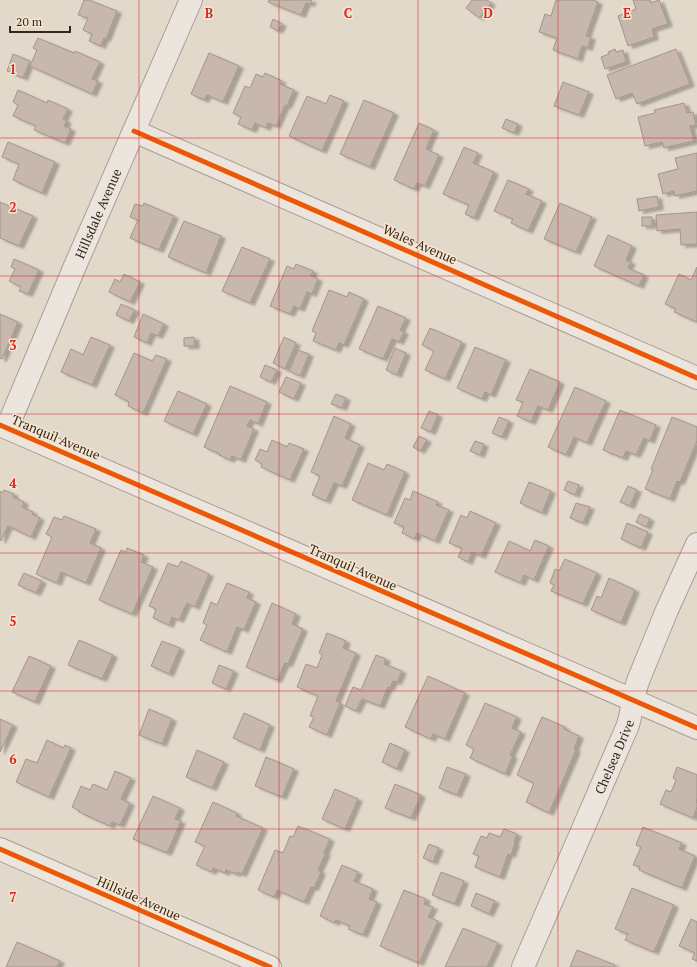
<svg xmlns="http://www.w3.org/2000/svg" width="697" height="967" font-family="'PT Serif',serif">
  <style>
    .building { fill: #c7b7ac; stroke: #a3958b; filter: url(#shadow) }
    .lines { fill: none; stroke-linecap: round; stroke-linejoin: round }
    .minor-casing { stroke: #a89e95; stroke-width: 24 }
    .minor { stroke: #ebe5dd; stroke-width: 22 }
    .cycleway-casing { stroke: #f5e6d0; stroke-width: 8 }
    .cycleway { stroke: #e8590c; stroke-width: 5 }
    .grid { fill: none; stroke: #d62828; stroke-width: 1; stroke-opacity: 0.55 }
    .labels { text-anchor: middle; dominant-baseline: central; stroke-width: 3; stroke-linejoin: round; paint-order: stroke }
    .street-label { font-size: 13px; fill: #36261d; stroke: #f5e6d0 }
    .grid-label { font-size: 13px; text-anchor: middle; font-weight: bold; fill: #d62828; stroke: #f5e6d0; stroke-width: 3; stroke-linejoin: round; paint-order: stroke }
  </style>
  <defs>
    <filter id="shadow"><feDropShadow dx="4.5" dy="2.5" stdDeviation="1" flood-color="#0004"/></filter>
  </defs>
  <rect width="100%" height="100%" fill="#e3d9cb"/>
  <g class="building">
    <polygon points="84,0 89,0 117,11 106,39 104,38 101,46 89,41 92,34 83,30 88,18 78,15"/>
    <polygon points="269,0 312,0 310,4 306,3 301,15 268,2"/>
    <polygon points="472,0 487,0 491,3 479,18 466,8"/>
    <polygon points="556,0 593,0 598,2 586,36 591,37 588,48 582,46 578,59 553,50 557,38 539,32 545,14 551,16"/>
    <polygon points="633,0 650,0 651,3 659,0 668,24 652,29 654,37 628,46 618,16 636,9"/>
    <polygon points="273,19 282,24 278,31 270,27"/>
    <polygon points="38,38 74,53 75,51 100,62 92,79 98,81 92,94 30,66 37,50 33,48"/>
    <polygon points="615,49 616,52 623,50 626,62 605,69 601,57 609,54 608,52"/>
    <polygon points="676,49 690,84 637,104 632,93 616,99 607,75"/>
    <polygon points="209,53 239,66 223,102 207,95 204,100 191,94"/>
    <polygon points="13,54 30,61 23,78 7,71"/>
    <polygon points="265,73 282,81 280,84 294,90 287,106 285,105 276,126 268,123 266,128 255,123 252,130 238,124 241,117 233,113 245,86 250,88 256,74 263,77"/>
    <polygon points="563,82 589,92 579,115 554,106"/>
    <polygon points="18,90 47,103 48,100 68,109 63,119 67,121 64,126 71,129 65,143 34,130 36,126 13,116 18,105 13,102"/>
    <polygon points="330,95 344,101 322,151 289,136 307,96 326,104"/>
    <polygon points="364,100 394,113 370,167 340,154"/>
    <polygon points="684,103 687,113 693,112 696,125 690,126 694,141 664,148 662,142 645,146 638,117 655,113 654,110"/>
    <polygon points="506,119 518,124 514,133 502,128"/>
    <polygon points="419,123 434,130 426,149 439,155 425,186 417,183 414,189 394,180"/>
    <polygon points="8,142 55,162 42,193 13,180 19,164 2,157"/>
    <polygon points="464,147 478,153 473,163 494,172 474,218 465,214 469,205 443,194"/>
    <polygon points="697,153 697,191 675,196 674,191 663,194 658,174 678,169 675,158"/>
    <polygon points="508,180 529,189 526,194 542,201 528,231 511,223 513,219 494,211"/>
    <polygon points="657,196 659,207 639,211 637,199"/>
    <polygon points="0,202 33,216 19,246 0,238"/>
    <polygon points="144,203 174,216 159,250 130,238 138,220 130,217 135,204 143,206"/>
    <polygon points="560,203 592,217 576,252 544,239"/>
    <polygon points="697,212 697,244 681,245 680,229 657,231 656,215"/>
    <rect x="642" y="217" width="10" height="9"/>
    <polygon points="184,221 221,236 206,273 168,257"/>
    <polygon points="608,235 632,246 626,260 631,262 628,268 644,275 639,286 594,266"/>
    <polygon points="242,247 270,259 250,303 222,291"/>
    <polygon points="14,259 39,270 28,294 19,291 21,287 9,281 15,269 11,267"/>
    <polygon points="296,264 313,271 311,276 318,279 312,294 307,292 300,309 294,306 290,314 270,306 287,266 294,269"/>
    <polygon points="697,267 697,322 674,312 676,309 665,304 679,274 691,280"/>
    <polygon points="124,274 140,282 130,302 109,292 115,279 120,282"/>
    <polygon points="329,290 347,297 349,292 364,299 344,345 339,343 336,350 313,341 316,333 312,331"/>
    <polygon points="121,304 135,310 129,321 116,315"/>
    <polygon points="378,306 406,318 400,330 404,332 399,342 392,339 383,359 359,349"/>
    <polygon points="0,314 18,322 2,359 0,358"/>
    <polygon points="143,314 164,324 158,336 151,333 147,343 134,337"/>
    <polygon points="430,328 462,342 445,379 425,370 434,351 422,345"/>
    <polygon points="91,337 110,345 92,385 61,372 71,349 83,355"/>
    <polygon points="194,337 195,346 184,346 184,338"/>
    <polygon points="284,337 296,343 285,369 273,363"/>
    <polygon points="475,347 506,360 491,395 485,392 482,399 457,388"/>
    <polygon points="395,348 406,353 397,375 386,370"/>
    <polygon points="298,350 309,354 300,376 289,371"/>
    <polygon points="134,353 152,361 156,355 167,359 143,413 128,406 129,402 115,395"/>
    <polygon points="265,365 277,370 271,382 260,377"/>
    <polygon points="530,369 560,382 548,410 538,406 531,422 517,416 523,402 516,400"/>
    <polygon points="286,377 301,383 294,399 279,392"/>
    <polygon points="230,386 267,402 258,424 250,420 247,426 254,429 241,460 232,456 230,460 219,455 220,454 204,447"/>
    <polygon points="575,387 606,401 587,443 574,437 566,455 548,447"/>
    <polygon points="178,391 207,404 193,434 164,421"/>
    <polygon points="336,394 346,398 342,408 331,404"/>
    <polygon points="620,410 656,425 650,441 644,438 636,455 626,451 623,458 603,450"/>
    <polygon points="429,411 438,415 431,432 421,428"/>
    <polygon points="334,416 351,424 345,438 360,445 342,486 334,483 326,501 312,495 320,476 311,472"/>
    <polygon points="499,417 509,421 502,437 492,433"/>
    <polygon points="672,417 697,427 697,441 680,482 677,481 670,499 645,489 653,469 651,469"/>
    <polygon points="419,436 427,440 420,451 413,447"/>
    <polygon points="272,440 287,447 289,443 304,449 290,480 261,467 262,464 255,460 260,449 267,452"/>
    <polygon points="475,441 484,444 480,455 470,451"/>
    <polygon points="368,463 384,470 387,464 405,472 387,515 352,500"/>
    <polygon points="568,481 579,485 575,495 564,490"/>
    <polygon points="529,482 551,491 542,513 520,503"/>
    <polygon points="628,486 637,490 630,506 620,502"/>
    <polygon points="4,490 14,494 13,497 24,502 22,507 33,512 32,514 40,518 31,537 8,526 1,541 0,540 0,491 3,493"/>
    <polygon points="413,491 438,502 436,505 449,510 435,541 417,533 415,539 402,533 404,527 394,523 405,498 410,500"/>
    <polygon points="576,503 590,507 583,523 570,518"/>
    <polygon points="470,511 496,523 481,556 472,552 468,562 458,557 462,548 449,543 461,515 467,518"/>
    <polygon points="640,514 650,519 646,527 636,522"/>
    <polygon points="64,516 96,529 90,543 101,548 86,583 61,572 57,583 36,574 52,537 46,534 54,517 62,520"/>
    <polygon points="627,523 648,532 641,548 621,539"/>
    <polygon points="535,540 549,546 534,580 524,575 521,583 495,572 509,541 530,551"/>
    <polygon points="127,548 144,555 141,562 153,567 132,614 99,600 121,550 126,552"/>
    <polygon points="565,559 597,573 583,604 551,591 554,585 550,583 555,569 559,571"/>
    <polygon points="181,561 209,574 195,607 187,603 179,620 172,617 169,625 153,618 156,609 149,606 168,563 178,567"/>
    <polygon points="24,573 42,581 36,593 18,585"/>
    <polygon points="609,578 635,590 621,623 591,610 597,596 601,598"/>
    <polygon points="227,583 249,592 247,598 256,602 244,630 237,627 227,652 200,640 207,625 203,623 211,602 217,605"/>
    <polygon points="272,603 296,614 292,624 303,629 288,664 285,663 277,680 246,667"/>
    <polygon points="327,633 346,641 343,648 356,653 336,701 340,703 327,735 309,727 314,717 310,716 318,696 297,687 306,664 317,668 322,655 319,653"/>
    <polygon points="79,640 113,655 102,679 68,665"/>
    <polygon points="162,641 180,648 169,674 151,666"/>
    <polygon points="376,655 386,659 384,664 402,671 397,682 393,681 390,688 388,687 380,706 362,699 356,711 345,706 353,687 361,690"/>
    <polygon points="29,656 51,666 35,702 12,692"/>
    <polygon points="219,665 234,671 226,689 212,683"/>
    <polygon points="428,676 465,693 445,739 433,734 431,739 405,727"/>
    <polygon points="485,703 517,717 512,728 521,732 510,755 513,756 505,774 470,758 474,749 466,745"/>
    <polygon points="149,709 172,719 162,744 139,735"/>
    <polygon points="244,713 270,725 260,750 233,738"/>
    <polygon points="542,717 565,727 564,729 579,736 574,749 576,750 549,813 526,802 534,783 517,775"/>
    <polygon points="0,719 13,725 0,752"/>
    <polygon points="47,740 63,748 65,745 71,748 49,797 16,782 26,759 37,763"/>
    <polygon points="390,743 405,750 397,769 382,762"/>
    <polygon points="197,750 224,762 212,788 186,777"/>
    <polygon points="266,757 294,769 282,797 255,786"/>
    <polygon points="447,767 466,774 457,795 439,788"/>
    <polygon points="677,767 697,775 697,799 696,802 697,803 697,807 693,818 660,804 666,790 671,792 676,780 673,778"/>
    <polygon points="115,771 131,778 121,799 130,803 120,825 112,822 110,826 79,812 80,811 72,807 81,786 90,790 93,784 107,790"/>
    <polygon points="395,784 421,795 411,818 385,808"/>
    <polygon points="335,789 358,799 345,829 322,819"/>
    <polygon points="153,796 180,808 175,819 181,821 167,853 133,839"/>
    <polygon points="213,802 237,813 236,816 263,828 242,874 237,872 236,874 226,870 225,873 213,868 212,872 196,865 205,846 195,842"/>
    <polygon points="298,826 330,839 324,853 326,853 318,870 321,872 314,888 311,887 304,902 277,890 274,897 258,890 275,850 283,853 290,836 293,837"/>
    <polygon points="643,827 682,843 679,849 695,856 682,888 639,870 640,867 633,865 641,847 636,845"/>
    <polygon points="504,829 517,834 514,842 515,843 511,855 508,854 500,877 475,867 479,856 473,854 481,836 487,838 489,833 500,837"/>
    <polygon points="429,844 439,848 433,862 423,858"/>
    <polygon points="342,865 358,872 354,881 373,889 369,899 377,902 363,935 348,929 350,926 336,920 335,923 320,916"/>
    <polygon points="441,872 464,881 455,904 432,895"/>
    <polygon points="632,888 674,905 654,952 625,940 628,934 615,929"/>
    <polygon points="404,890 426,899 424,904 433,907 428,917 438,921 419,963 380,946"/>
    <polygon points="476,893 495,901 489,914 471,906"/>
    <polygon points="691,919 697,922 697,961 692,959 695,953 679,946"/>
    <polygon points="463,928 498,943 487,967 445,967"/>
    <polygon points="17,942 60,961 57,967 6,967"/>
    <polygon points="577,950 615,965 614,967 570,967"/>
  </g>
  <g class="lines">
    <defs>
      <g id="minor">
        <polyline points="134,131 697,378"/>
        <polyline points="0,425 697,728"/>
        <path id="s1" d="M7,428L75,266L191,0"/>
        <polyline points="0,849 270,967"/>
        <path id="s2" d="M523,967L628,725C632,711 633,696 638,681L667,610L697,544"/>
      </g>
    </defs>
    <use href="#minor" class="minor-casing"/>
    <use href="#minor" class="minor"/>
    <defs>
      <g id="cycleway">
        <polyline points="134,131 697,378"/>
        <polyline points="0,425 697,728"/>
        <polyline points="0,849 270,967"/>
      </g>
    </defs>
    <use href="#cycleway" class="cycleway-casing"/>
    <use href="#cycleway" class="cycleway"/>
  </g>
  <path class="grid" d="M139,0V967M279,0V967M418,0V967M558,0V967M0,138H697M0,276H697M0,414H697M0,553H697M0,691H697M0,829H697"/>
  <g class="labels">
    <g class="street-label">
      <text stroke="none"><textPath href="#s1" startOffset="233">Hillsdale Avenue</textPath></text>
      <text transform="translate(420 244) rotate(24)">Wales Avenue</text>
      <text transform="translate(56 437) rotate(23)">Tranquil Avenue</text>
      <text transform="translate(353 567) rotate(24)">Tranquil Avenue</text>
      <text stroke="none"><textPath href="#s2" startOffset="229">Chelsea Drive</textPath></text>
      <text transform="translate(139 898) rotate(24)">Hillside Avenue</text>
    </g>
  </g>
  <g class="grid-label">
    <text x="209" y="18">B</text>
    <text x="348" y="18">C</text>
    <text x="488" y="18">D</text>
    <text x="627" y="18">E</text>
    <text x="13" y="74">1</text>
    <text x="13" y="212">2</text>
    <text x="13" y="350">3</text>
    <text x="13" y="488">4</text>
    <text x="13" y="626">5</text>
    <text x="13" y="764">6</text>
    <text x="13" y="902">7</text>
  </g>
  <path d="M10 26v6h60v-6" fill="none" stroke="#36261d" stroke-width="2"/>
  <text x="16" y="26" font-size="12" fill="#36261d" stroke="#f5e6d0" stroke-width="3" paint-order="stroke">20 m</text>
</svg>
